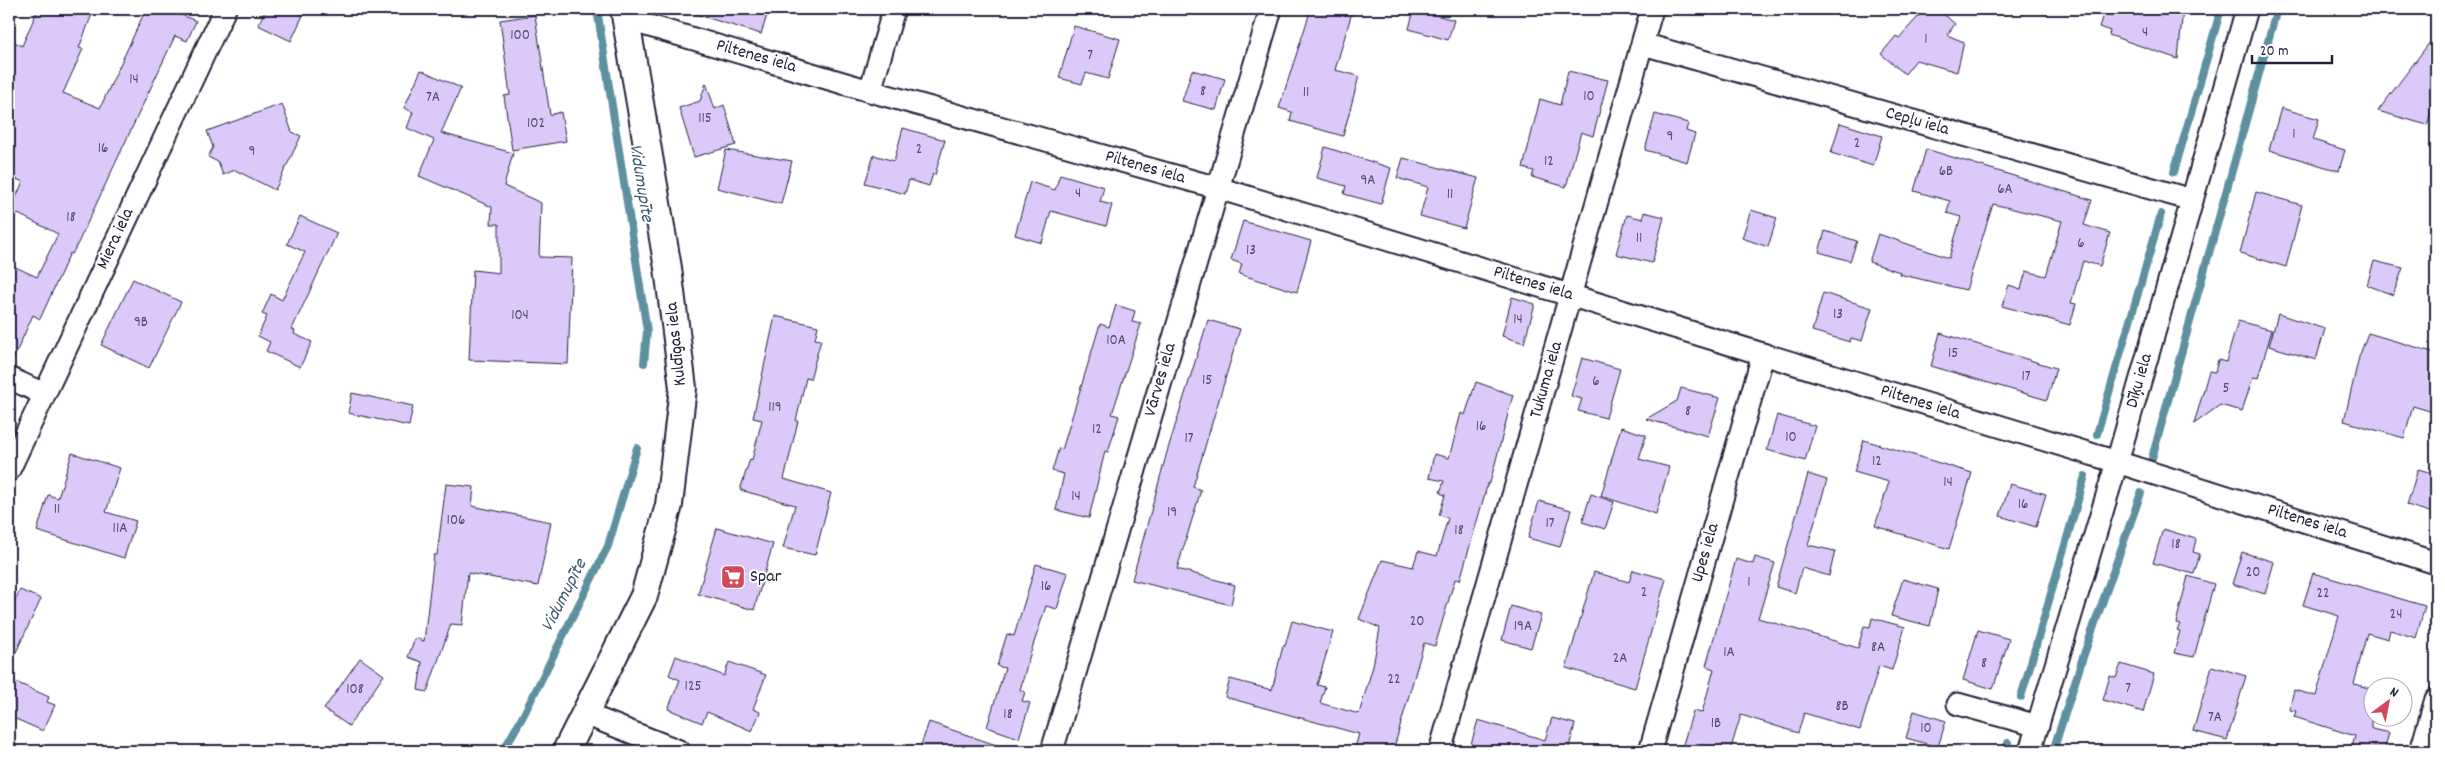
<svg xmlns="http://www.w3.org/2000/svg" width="2445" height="760" font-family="Dekko,sans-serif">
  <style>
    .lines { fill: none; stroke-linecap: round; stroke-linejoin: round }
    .stream { stroke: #5f90a0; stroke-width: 8 }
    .building { fill: #dcc9fa; stroke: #22223b }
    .minor-casing { stroke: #22223b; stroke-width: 25 }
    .tertiary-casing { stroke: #22223b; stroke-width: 30 }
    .minor { stroke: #fff; stroke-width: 21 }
    .tertiary { stroke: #fff; stroke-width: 26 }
    .labels { text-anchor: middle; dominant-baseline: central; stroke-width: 4; stroke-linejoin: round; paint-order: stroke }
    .number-label { font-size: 15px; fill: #504c6b }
    .street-label { font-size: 18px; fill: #22223b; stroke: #fff }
    .poi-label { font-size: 18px; fill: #22223b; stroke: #fff; text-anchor: start }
    .water-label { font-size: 19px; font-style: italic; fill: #41596e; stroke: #fff }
  </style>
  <rect width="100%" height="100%" fill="#fff"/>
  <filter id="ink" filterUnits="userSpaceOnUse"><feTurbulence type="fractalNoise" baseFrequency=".02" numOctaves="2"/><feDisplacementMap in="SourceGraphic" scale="10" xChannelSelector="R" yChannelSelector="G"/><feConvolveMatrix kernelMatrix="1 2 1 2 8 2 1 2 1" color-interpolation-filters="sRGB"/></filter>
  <g filter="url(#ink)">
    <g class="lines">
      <g class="stream">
        <polyline points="597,9 647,331 644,363"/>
        <polyline points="2174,172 2221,9"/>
        <polyline points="2097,434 2161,214"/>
        <polyline points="2152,458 2277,9"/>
        <polyline points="2021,697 2085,476"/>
        <polyline points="503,751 523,716 608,546 637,448"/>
        <polyline points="2006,751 2008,743"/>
        <polyline points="2053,751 2083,657 2141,493"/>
      </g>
    </g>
    <g class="building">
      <polygon points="38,9 94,9 79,48 83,49 63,93 100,108 146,9 167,9 196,21 187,41 175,36 78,243 72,254 70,253 40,319 33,315 10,366 9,264 37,277 58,234 10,210 23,182 9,176 9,39 22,46"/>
      <polygon points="266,9 306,9 291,41 258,25"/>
      <polygon points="695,9 769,9 761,34 695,14"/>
      <polygon points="1311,9 1353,9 1335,70 1359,76 1343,136 1290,121 1292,112 1279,108"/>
      <polygon points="1414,9 1454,20 1448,40 1409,29"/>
      <polygon points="1925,9 1938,9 1955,24 1947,35 1964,42 1957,72 1916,60 1905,74 1881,54 1896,36 1899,38"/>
      <polygon points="2105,9 2183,9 2178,59 2109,35 2110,31 2099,27"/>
      <polygon points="535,15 550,115 561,112 566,141 512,150 504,96 510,95 500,20"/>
      <polygon points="1074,26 1120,39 1108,79 1086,73 1082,84 1059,78"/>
      <polygon points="2436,34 2436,95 2427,125 2378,111"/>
      <polygon points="421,70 461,88 441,133 513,153 504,186 541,203 539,257 572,258 568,364 469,360 473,270 499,273 499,224 491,224 492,207 419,176 434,140 407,128 413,112 404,108"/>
      <polygon points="1192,70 1225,79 1216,110 1182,101"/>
      <polygon points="1568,71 1608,80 1593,136 1581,132 1566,187 1532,177 1534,171 1523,168 1540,99 1560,105"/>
      <polygon points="706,83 715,109 724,105 736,145 694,157 679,108 700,101"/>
      <polygon points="282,104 292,132 301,136 275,190 235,170 223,175 218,162 208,157 213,147 207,131"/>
      <polygon points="2281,108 2319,119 2313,140 2345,150 2339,171 2269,150"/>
      <polygon points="1655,114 1688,123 1686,131 1695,134 1687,162 1645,150"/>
      <polygon points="1840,123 1882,136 1873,166 1831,153"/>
      <polygon points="903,128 945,140 935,175 933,174 929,186 909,180 905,194 865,183 874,155 894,161"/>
      <polygon points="1325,147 1391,168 1381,204 1344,194 1346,186 1317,178"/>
      <polygon points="1926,149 2092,200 2084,225 2110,233 2100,266 2083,261 2071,303 2076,304 2070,325 2002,306 2009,285 2021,289 2026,271 2046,276 2062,221 1993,204 1966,290 1899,274 1900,272 1869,262 1878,234 1949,258 1961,217 1947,213 1950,201 1914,191"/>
      <polygon points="726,150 792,161 781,204 717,188"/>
      <polygon points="1403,158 1478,178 1464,228 1420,216 1428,187 1397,178"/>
      <polygon points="1060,174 1104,187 1100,202 1112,205 1106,226 1051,211 1042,243 1015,235 1030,182 1055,190"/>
      <polygon points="2256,192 2302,205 2286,267 2240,253"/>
      <polygon points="1751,210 1777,218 1768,247 1742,238"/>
      <polygon points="1644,212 1664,217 1652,263 1616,254 1627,215 1643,219"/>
      <polygon points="300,216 337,233 292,329 295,331 294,334 312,342 300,367 266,351 270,342 258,336 267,316 262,314 271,294 282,300 305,252 287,244"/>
      <polygon points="1243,221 1311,241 1297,292 1239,274 1242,264 1231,260"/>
      <polygon points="1825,231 1857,241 1850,261 1819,252"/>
      <polygon points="2374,261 2403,268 2393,295 2367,285"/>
      <polygon points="133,279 181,302 149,368 101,345"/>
      <polygon points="1823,293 1872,308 1862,341 1851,338 1850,342 1812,331"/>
      <polygon points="1512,297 1535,304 1524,343 1502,336"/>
      <polygon points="1116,305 1135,311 1132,322 1141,324 1112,414 1119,416 1108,452 1105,451 1089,518 1056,510 1064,474 1052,471 1059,448 1062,450 1100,324 1109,327"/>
      <polygon points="2278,314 2325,329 2316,360 2269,346"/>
      <polygon points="775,316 818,326 815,339 821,340 810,379 806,378 796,421 798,421 784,479 831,493 815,555 783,548 795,505 740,490 750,459 752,460 762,420 753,418"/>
      <polygon points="1208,320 1240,329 1193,487 1201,490 1177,569 1235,585 1231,605 1132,580 1167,452"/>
      <polygon points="2238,321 2272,330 2258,378 2253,377 2242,411 2220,405 2194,424 2209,371 2215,372 2218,360 2226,362"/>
      <polygon points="1940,333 2056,368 2047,400 1931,366"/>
      <polygon points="2368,333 2436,353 2436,413 2413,406 2404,438 2344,421 2359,357"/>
      <polygon points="1582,358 1620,369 1606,418 1578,411 1582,399 1571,396"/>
      <polygon points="1476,382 1513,395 1490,483 1488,483 1460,580 1455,579 1435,646 1424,643 1393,751 1354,751 1359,734 1225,697 1230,679 1272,690 1283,646 1285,646 1292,621 1333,632 1317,685 1325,687 1320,703 1359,714 1373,666 1380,628 1359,619 1382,560 1413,567 1418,551 1437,556 1448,518 1439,515 1445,495 1440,493 1444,481 1429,478 1434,454 1449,458 1461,413 1465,415"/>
      <polygon points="1681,388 1720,398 1708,436 1646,419 1677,401"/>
      <polygon points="352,393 413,406 409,426 348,413"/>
      <polygon points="1777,415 1815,426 1805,461 1767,450"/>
      <polygon points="1621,427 1646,435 1639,459 1669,467 1656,514 1601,496"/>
      <polygon points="1864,440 1972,473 1949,549 1875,526 1889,482 1854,472"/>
      <polygon points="72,453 120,468 106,512 136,521 124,558 37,531 48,495 58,498"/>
      <polygon points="2418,469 2436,474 2436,514 2407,505"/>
      <polygon points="1808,474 1827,480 1808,545 1835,551 1829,576 1802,568 1795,593 1776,587"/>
      <polygon points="446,484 474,487 472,506 551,522 538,586 468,573 462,625 451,624 427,692 418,690 422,662 408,657 415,638 424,641 434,555 437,555"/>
      <polygon points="2010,484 2046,494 2036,527 2000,516"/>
      <polygon points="1591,494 1614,502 1605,529 1582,522"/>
      <polygon points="1539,501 1571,510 1560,547 1528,538"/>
      <polygon points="717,528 773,544 754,610 698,594"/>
      <polygon points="2163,529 2196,539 2193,552 2200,554 2194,574 2153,563"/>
      <polygon points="2242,552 2274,562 2265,594 2232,584"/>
      <polygon points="1755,557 1775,563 1758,618 1858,648 1864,626 1870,627 1872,618 1905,627 1892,670 1879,666 1860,730 1804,713 1798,733 1741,715 1730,751 1681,751 1693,711 1702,713 1714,669 1706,666 1736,559 1753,564"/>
      <polygon points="1036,564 1068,573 1057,609 1046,606 1028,661 1020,690 1025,692 1022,701 1030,703 1019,738 987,727 1005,668 997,666 1007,634 1014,636"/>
      <polygon points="1633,570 1666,579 1635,688 1566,668 1594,572 1629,582"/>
      <polygon points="2313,573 2425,606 2416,638 2390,630 2388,639 2367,633 2354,684 2372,689 2372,729 2389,733 2384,751 2351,751 2355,736 2294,717 2296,711 2289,710 2294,690 2316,696 2339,616 2303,605"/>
      <polygon points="2188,576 2214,584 2194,657 2174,653 2180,631 2177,630 2180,624 2176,623"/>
      <polygon points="1903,579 1938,589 1930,626 1891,616"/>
      <polygon points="20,590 41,599 9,667 9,596 16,599"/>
      <polygon points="1511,606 1541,615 1531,648 1502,640"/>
      <polygon points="1978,630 2009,639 1993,689 1963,680"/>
      <polygon points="676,656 724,676 729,662 766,675 753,709 760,712 752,731 707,712 702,723 668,709 680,680 669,675"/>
      <polygon points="360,658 384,675 349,726 324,709"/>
      <polygon points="2121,664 2154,674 2143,712 2103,700 2110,676 2116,678"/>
      <polygon points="2212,666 2246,676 2227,740 2193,731"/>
      <polygon points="9,679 49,697 47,702 55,705 43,731 9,716"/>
      <polygon points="1914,711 1946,721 1938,747 1906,738"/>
      <polygon points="1552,718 1575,724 1568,751 1469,751 1478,720 1545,740"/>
      <polygon points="929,722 1002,747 1002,751 919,751"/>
    </g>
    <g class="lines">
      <defs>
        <g id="minor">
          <polyline points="626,19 870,91 1218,188 2117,462 2436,563"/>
          <polyline points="1643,44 2192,200"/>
          <polyline points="870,91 894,9"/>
          <polyline points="9,378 44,394"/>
          <polyline points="9,470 225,9"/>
          <polyline points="1958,704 2038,726"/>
          <polyline points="585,714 679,751"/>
          <polyline points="1052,751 1271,9"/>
          <polyline points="1440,751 1652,9"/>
          <polyline points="1650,751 1763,355"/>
          <polyline points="2030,751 2117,462 2247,9"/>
          <polyline points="2421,751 2436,699"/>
        </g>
        <polyline id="tertiary" points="566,751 644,596 669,505 683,388 668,268 624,9"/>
      </defs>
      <use href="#minor" class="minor-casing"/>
      <use href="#tertiary" class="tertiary-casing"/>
      <use href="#minor" class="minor"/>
      <use href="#tertiary" class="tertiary"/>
    </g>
  </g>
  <defs>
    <symbol id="supermarket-square" viewBox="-11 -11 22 22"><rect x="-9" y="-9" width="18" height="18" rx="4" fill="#d1495b" stroke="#fff"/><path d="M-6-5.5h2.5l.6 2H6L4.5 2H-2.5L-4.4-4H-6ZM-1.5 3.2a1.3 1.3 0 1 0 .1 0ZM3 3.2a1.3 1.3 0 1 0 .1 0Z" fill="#fff"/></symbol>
  </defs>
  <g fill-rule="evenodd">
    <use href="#supermarket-square" x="719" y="563" width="28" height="28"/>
  </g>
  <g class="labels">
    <g class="number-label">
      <text x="2145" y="33">4</text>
      <text x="520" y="36">100</text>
      <text x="1926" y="40">1</text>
      <text x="1090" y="56">7</text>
      <text x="134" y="80">14</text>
      <text x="1203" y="92">8</text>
      <text x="1306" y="93">11</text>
      <text x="1589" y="97">10</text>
      <text x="433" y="98">7A</text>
      <text x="705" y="119">115</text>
      <text x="536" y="124">102</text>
      <text x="2294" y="135">1</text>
      <text x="1670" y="137">9</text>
      <text x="1857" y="144">2</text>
      <text x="103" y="149">16</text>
      <text x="919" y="150">2</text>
      <text x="252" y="152">9</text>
      <text x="1549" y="162">12</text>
      <text x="1946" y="172">6B</text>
      <text x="1368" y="181">9A</text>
      <text x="2005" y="190">6A</text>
      <text x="1078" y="194">4</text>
      <text x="1450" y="195">11</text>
      <text x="71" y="218">18</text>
      <text x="1639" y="239">11</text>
      <text x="2081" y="244">6</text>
      <text x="1251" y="251">13</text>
      <text x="1838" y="315">13</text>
      <text x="520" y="316">104</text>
      <text x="1518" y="320">14</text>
      <text x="141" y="323">9B</text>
      <text x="1116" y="341">10A</text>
      <text x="1953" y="354">15</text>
      <text x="2026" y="377">17</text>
      <text x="1207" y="381">15</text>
      <text x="1596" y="382">6</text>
      <text x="2226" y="389">5</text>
      <text x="775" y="408">119</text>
      <text x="1688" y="412">8</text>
      <text x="1481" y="427">16</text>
      <text x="1097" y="430">12</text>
      <text x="1791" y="438">10</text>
      <text x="1189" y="439">17</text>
      <text x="1877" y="462">12</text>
      <text x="1948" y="483">14</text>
      <text x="1076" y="497">14</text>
      <text x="2023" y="505">16</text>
      <text x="57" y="510">11</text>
      <text x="1172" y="513">19</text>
      <text x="456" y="521">106</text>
      <text x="1550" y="524">17</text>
      <text x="120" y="529">11A</text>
      <text x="1459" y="531">18</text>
      <text x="2176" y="545">18</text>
      <text x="2253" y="573">20</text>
      <text x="1749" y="583">1</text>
      <text x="1046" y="587">16</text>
      <text x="1644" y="593">2</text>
      <text x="2323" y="594">22</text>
      <text x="2396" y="615">24</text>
      <text x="1417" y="622">20</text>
      <text x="1523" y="627">19A</text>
      <text x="1878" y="648">8A</text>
      <text x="1729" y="653">1A</text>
      <text x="1620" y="659">2A</text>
      <text x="1984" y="664">8</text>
      <text x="1394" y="680">22</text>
      <text x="693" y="687">125</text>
      <text x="2128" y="689">7</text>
      <text x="355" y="690">108</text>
      <text x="1842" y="707">8B</text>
      <text x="1008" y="715">18</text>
      <text x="2215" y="718">7A</text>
      <text x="1716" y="724">1B</text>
      <text x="1926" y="729">10</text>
    </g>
    <g class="street-label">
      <text transform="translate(756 57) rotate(16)">Piltenes iela</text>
      <text transform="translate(1917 122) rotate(16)">Cepļu iela</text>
      <text transform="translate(1145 168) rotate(16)">Piltenes iela</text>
      <text transform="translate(116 239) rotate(-65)">Miera iela</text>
      <text transform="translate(1533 284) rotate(17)">Piltenes iela</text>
      <text transform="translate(677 344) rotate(-96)">Kuldīgas iela</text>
      <text transform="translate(1161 380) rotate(-74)">Vārves iela</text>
      <text transform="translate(1547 380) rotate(-74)">Tukuma iela</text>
      <text transform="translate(2140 381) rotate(-74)">Dīķu iela</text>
      <text transform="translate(1920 403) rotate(17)">Piltenes iela</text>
      <text transform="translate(2307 522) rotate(17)">Piltenes iela</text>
      <text transform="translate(1706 553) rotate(-74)">Upes iela</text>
    </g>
    <g class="poi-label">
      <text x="750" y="577">Spar</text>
    </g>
    <g class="water-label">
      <text transform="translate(640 183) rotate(81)">Vidumupīte</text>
      <text transform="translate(565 596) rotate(-63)">Vidumupīte</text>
    </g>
  </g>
  <rect width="2445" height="760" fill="none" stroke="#fff" stroke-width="30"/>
  <rect x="15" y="15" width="2415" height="730" fill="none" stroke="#22223b" stroke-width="2" filter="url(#ink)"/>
  <g transform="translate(2388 702) rotate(32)"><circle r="24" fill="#ffffff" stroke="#a7a7b1"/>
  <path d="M0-4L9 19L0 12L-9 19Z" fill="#d1495b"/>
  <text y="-8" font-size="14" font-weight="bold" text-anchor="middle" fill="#22223b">N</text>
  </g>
  <path d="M2252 55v8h80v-8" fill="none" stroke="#22223b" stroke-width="2.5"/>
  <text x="2260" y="55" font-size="15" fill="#22223b" stroke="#ffffff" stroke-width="4" paint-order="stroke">20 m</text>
</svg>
